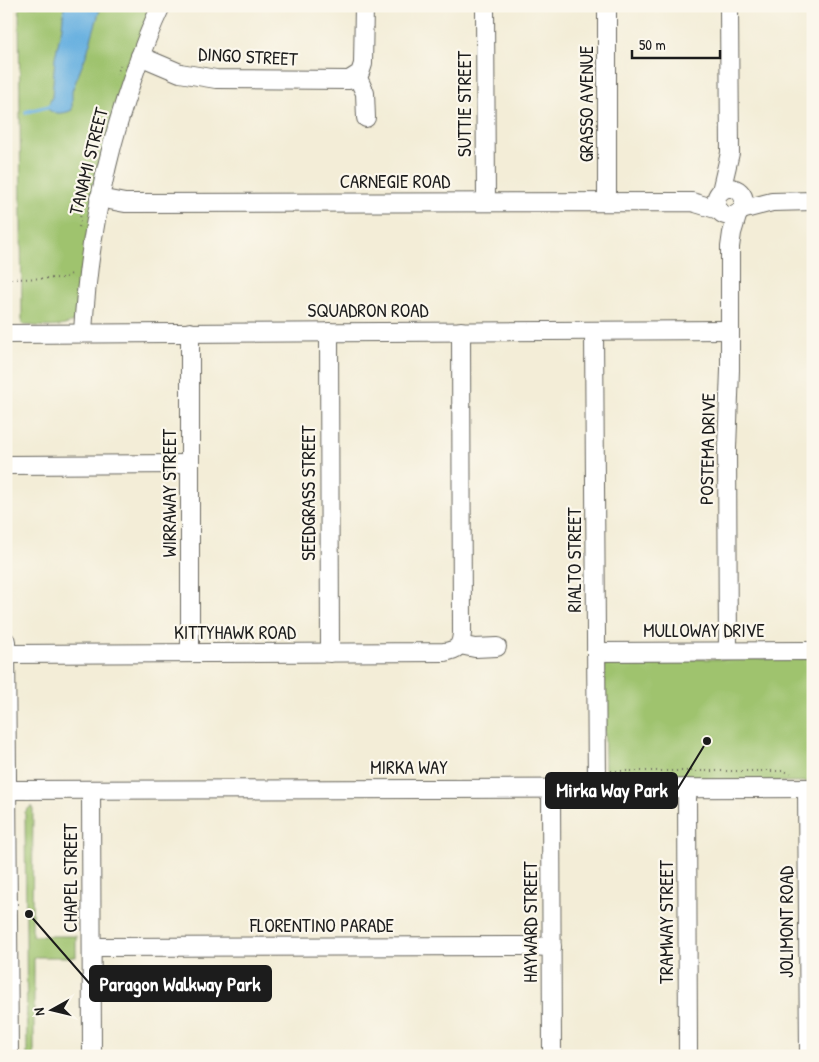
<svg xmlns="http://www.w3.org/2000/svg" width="819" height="1062" font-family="'Patrick Hand',sans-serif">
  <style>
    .green { fill: #9fc36e; stroke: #5e7045 }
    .water { fill: #69b1e0; stroke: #42667e }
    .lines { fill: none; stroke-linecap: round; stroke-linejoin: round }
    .stream { stroke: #69b1e0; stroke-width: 4 }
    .minor-casing { stroke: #67655d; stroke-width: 20 }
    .path { stroke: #67655d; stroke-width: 2; stroke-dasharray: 1 4; stroke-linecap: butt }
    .minor { stroke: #fff; stroke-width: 18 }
    .labels { text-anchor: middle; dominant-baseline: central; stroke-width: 4.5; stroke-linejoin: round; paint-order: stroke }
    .street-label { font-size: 19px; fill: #1c1c1c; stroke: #fbf7ec }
    .leader { fill: none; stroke: #1c1c1c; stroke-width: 2 }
    .callout-dot { fill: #1c1c1c; stroke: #fbf7ec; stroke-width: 2 }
    .callout { fill: #1c1c1c; stroke: #1c1c1c; stroke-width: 2 }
    .callout-label { font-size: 20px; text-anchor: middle; font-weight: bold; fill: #fff }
  </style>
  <rect width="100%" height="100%" fill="#fbf7ec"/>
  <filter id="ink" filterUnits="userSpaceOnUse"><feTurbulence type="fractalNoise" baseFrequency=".02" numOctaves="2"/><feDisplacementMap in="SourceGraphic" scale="10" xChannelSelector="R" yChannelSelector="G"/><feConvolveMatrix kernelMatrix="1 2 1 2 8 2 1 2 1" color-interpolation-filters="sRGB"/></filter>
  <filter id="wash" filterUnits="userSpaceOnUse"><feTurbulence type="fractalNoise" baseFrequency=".0096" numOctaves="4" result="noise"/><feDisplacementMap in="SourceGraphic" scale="20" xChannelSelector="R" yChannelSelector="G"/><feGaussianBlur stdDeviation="1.12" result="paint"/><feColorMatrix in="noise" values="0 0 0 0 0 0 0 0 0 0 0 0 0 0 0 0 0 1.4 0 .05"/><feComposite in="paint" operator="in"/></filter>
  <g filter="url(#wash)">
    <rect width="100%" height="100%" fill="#f3edd7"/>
    <g class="green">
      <path d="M19,6H155L77,317C69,331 38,326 23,325L22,323Z"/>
      <polygon points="813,658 813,782 612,781 605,775 604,665 610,660"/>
      <polygon points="30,807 33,807 32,936 76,936 76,957 34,957 34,1056 27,1056 25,812"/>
    </g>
    <path class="water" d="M64,6H101L87,53L72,91V110C65,114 52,115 47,108L52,97L55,57L62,27Z"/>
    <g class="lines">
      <polyline class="stream" points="26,112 50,106"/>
    </g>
  </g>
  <g filter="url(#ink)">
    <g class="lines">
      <defs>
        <g id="minor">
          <polyline points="485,6 486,202"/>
          <polyline points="607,6 607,202"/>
          <polyline points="140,56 180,73 216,79 349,80 360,73 363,64 364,6"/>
          <polyline points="357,76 365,93 366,118"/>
          <circle cx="730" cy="202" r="14"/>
          <polyline points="721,191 730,153 729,6"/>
          <polyline points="99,198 125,203 692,202 719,210"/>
          <polyline points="741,210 772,202 813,201"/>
          <polyline points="594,331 597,788"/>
          <path d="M83,332C88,245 104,160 133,77C141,53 150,29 161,6"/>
          <polyline points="190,332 190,653"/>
          <polyline points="329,332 330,653"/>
          <polyline points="6,334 730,330"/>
          <polyline points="6,465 190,464"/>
          <polyline points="6,641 9,1056"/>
          <polyline points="460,645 475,648 497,647"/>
          <polyline points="728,651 727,448 730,370 730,247 732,233 738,213"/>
          <polyline points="596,652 813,651"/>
          <path d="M6,654L444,652C457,650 461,647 462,633L461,331"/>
          <polyline points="551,788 552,1056"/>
          <polyline points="687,788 688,1056"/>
          <polyline points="807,788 809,1056"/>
          <polyline points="6,790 813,788"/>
          <polyline points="91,790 92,1056"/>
          <polyline points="92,947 524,946 552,947"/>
        </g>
      </defs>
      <use href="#minor" class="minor-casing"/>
      <g class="path">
        <polyline points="117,75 120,65"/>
        <polyline points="79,227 81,212"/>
        <polyline points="6,279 64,278 73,273"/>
        <polyline points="611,771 782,771 791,773"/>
      </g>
      <use href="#minor" class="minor"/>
    </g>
  </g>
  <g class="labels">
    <g class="street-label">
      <text transform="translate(248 56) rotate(3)">DINGO STREET</text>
      <text transform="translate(464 104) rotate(-90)">SUTTIE STREET</text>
      <text transform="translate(586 104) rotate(-90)">GRASSO AVENUE</text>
      <text transform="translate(88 161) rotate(-76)">TANAMI STREET</text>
      <text x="395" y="181">CARNEGIE ROAD</text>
      <text x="368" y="310">SQUADRON ROAD</text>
      <text transform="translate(707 449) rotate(-89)">POSTEMA DRIVE</text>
      <text transform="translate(169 493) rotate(-90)">WIRRAWAY STREET</text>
      <text transform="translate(308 493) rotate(-90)">SEEDGRASS STREET</text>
      <text transform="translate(574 560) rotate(-90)">RIALTO STREET</text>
      <text x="704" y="630">MULLOWAY DRIVE</text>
      <text x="235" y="632">KITTYHAWK ROAD</text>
      <text x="409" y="767">MIRKA WAY</text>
      <text transform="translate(70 878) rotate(-90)">CHAPEL STREET</text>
      <text transform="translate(530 922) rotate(-90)">HAYWARD STREET</text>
      <text transform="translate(666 922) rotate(-90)">TRAMWAY STREET</text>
      <text transform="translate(786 922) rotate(-90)">JOLIMONT ROAD</text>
      <text x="322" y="925">FLORENTINO PARADE</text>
    </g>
  </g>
  <path class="leader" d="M707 741L677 790M29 914L90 984"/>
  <g class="callout-dot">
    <circle cx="707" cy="741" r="5"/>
    <circle cx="29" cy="914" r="5"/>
  </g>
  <g class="callout">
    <rect x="546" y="773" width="131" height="35" rx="5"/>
    <rect x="90" y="966" width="181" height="35" rx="5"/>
  </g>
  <g class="callout-label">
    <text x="612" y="797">Mirka Way Park</text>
    <text x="180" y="991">Paragon Walkway Park</text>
  </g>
  <rect width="819" height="1062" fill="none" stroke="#fbf7ec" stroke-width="25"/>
  <g transform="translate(52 1010) rotate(262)" stroke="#fbf7ec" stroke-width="4" paint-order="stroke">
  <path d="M0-4L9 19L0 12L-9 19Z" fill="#1c1c1c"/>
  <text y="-8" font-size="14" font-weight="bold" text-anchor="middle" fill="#1c1c1c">N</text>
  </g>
  <path d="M632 50v8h88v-8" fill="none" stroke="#1c1c1c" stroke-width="2.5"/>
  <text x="639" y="50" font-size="15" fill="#1c1c1c" stroke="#fbf7ec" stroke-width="4" paint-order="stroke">50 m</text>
</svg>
